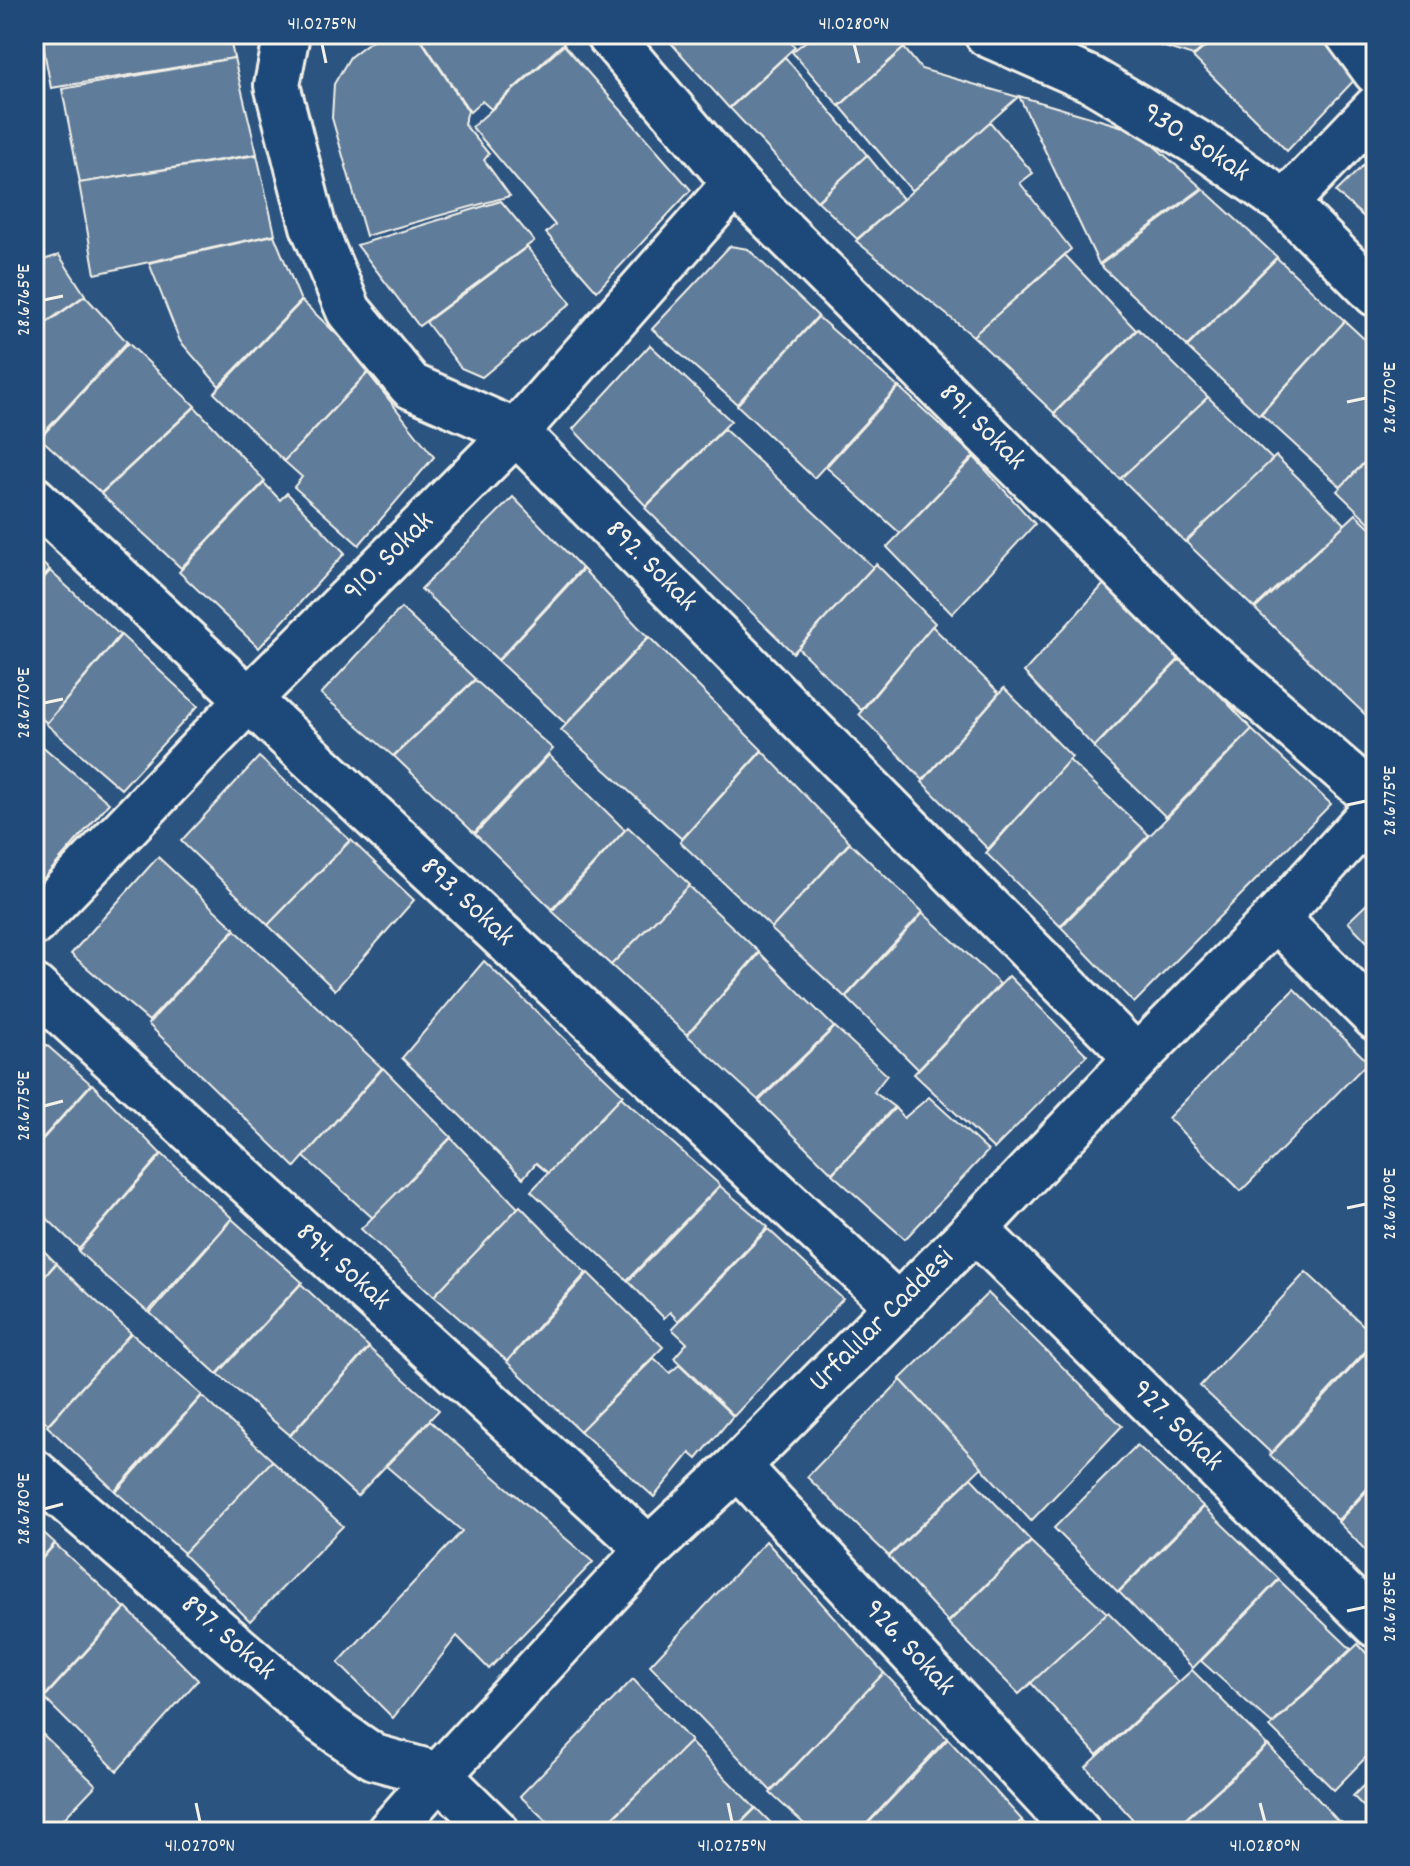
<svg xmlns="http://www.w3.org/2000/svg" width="1410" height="1866" font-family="Dekko,sans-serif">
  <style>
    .building { fill: #5e7b9a; stroke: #f4f1e8; stroke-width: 2 }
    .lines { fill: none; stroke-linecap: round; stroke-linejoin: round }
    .minor-casing { stroke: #f4f1e8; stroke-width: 50 }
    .tertiary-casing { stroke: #f4f1e8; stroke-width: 50 }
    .minor { stroke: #1f4a7a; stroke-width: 44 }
    .tertiary { stroke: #1f4a7a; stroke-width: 44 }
    .ticks { fill: none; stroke: #f4f1e8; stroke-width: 3 }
    .labels { text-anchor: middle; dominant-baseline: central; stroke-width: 7; stroke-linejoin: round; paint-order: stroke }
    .street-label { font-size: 30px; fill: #f4f1e8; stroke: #1f4a7a }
    .neatline { fill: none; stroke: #f4f1e8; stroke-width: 3 }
    .ticks-label { font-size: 20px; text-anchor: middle; fill: #f4f1e8 }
  </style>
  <rect width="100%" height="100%" fill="#2c5481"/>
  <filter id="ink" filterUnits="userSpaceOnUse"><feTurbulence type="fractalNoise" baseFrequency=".0125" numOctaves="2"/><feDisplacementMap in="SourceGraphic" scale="16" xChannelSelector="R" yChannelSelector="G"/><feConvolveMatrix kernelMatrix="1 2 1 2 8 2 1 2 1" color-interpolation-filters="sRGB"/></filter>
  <g filter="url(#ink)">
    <g class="building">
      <polygon points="41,34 229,34 234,58 51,88"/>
      <polygon points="380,34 417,34 468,111 464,124 489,154 484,160 510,196 366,236 332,118 334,84 350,57"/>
      <polygon points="418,34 558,34 565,42 491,109 482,101 470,112"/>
      <polygon points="663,34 784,34 795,47 729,108"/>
      <polygon points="815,34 893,34 904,48 839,106 792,52"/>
      <polygon points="1123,34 1219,34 1193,56"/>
      <polygon points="1221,34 1326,34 1361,73 1287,151 1193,57"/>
      <polygon points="564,45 691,190 597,291 546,233 555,225 472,127"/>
      <polygon points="904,48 921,69 1018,97 912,191 840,106"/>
      <polygon points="785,57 867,155 817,201 730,108"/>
      <polygon points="234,58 257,154 80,183 62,89"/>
      <polygon points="1019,96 1137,131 1202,188 1099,264"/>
      <polygon points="990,122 1033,173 1020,183 1071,249 973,336 856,241"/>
      <polygon points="1376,153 1376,228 1336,192"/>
      <polygon points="257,155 275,234 95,274 79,183"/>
      <polygon points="867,155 903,199 857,239 818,201"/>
      <polygon points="1203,189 1277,257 1187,346 1100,265"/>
      <polygon points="501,201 534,241 419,326 357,245"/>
      <polygon points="274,235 301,301 219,386 180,341 149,263"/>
      <polygon points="730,246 748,249 818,316 737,404 652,329"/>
      <polygon points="527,247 571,303 482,377 461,368 426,322"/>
      <polygon points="59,255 85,295 34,331 34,263"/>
      <polygon points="1065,255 1136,330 1054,413 973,336"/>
      <polygon points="1277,258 1345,321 1259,415 1187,347"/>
      <polygon points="85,296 127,342 39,438 34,433 34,332"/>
      <polygon points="302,301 372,368 284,461 214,393"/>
      <polygon points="818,317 898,387 814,478 737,405"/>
      <polygon points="1345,321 1376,350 1376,450 1341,487 1261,414"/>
      <polygon points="1138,329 1208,397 1120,479 1054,414"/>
      <polygon points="128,343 195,406 101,493 40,438"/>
      <polygon points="650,345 731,421 646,506 573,429"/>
      <polygon points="368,373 434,457 359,545 294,487 302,477 284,461"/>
      <polygon points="899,387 974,456 900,533 826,467"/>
      <polygon points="1208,397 1273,460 1185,542 1121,478"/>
      <polygon points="195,407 265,481 181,568 101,494"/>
      <polygon points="724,429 873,567 793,653 645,508"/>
      <polygon points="1376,451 1376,529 1337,491"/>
      <polygon points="1276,456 1345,524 1254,608 1186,542"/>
      <polygon points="974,457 1035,524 952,614 887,547"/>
      <polygon points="264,483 280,500 287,493 345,553 259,648 179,572"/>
      <polygon points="513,497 582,568 498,660 421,589"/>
      <polygon points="1356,514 1376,533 1376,725 1255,609"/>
      <polygon points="34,556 50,570 34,587"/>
      <polygon points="876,564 935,623 861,710 798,648"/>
      <polygon points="583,569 648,637 566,724 498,661"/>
      <polygon points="50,571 120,635 47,723 34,712 34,589"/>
      <polygon points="1104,584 1182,656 1094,747 1024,672"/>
      <polygon points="401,608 475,679 393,756 321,694"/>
      <polygon points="932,626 999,693 923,780 859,714"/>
      <polygon points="121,635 198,706 121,789 46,724"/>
      <polygon points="649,637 762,750 682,839 561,730"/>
      <polygon points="1183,656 1252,729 1166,817 1094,748"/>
      <polygon points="475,680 553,749 474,833 394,756"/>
      <polygon points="1004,688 1072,757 988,849 922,782"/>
      <polygon points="1252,730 1331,804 1134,1003 1061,927"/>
      <polygon points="34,739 109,803 34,890"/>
      <polygon points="762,751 850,842 772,928 680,842"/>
      <polygon points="549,755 625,830 552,909 475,834"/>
      <polygon points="259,757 350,840 268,925 181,841"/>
      <polygon points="1069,760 1149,835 1060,926 986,853"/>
      <polygon points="628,827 690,885 611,965 552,911"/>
      <polygon points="351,840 414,900 335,990 268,925"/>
      <polygon points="850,843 923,912 845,997 771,929"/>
      <polygon points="158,857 235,929 149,1021 71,954"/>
      <polygon points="689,886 759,952 687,1035 611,965"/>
      <polygon points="1376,895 1376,951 1348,922"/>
      <polygon points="923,913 1000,984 918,1069 846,997"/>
      <polygon points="235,930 382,1068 295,1167 148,1024"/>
      <polygon points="760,953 834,1027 758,1100 687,1035"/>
      <polygon points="484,961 623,1095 548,1173 536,1163 523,1178 402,1058"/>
      <polygon points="1009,976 1087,1055 994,1149 914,1074"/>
      <polygon points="1294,989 1368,1062 1241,1191 1168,1118"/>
      <polygon points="835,1027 887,1075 874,1092 894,1107 832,1173 759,1101"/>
      <polygon points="34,1034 91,1084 34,1148"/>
      <polygon points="383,1068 451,1137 373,1218 304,1157"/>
      <polygon points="92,1084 161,1154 79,1249 34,1206 34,1149"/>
      <polygon points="621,1097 720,1185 627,1280 531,1191"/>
      <polygon points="929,1097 988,1151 905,1239 832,1174 895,1108 904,1118"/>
      <polygon points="451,1138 518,1208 434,1296 361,1229"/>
      <polygon points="162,1154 232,1218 148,1312 107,1278 78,1251"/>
      <polygon points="720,1186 768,1227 678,1321 670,1312 664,1318 628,1281"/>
      <polygon points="520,1206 586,1273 507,1361 434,1296"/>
      <polygon points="232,1219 302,1282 217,1374 150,1313"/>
      <polygon points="768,1229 843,1299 734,1416 674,1358 687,1343 672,1329"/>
      <polygon points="34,1241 56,1263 34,1288"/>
      <polygon points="56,1264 131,1333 48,1424 34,1411 34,1288"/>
      <polygon points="1306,1272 1376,1337 1376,1340 1271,1453 1200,1386"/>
      <polygon points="588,1273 663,1347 580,1431 507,1362"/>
      <polygon points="301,1284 369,1347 290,1435 218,1374"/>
      <polygon points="988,1293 1122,1426 1031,1521 900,1379"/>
      <polygon points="131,1333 202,1395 115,1491 47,1426"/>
      <polygon points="1376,1342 1376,1479 1338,1520 1270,1455"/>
      <polygon points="369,1348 439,1410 357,1496 290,1436"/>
      <polygon points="654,1358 670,1373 679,1365 733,1416 697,1459 690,1453 654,1497 580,1431"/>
      <polygon points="901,1380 982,1467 889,1556 807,1477"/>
      <polygon points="202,1396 273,1461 184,1553 116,1492"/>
      <polygon points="430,1421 593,1562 489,1669 457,1636 393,1718 338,1663 462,1531 386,1466"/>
      <polygon points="1137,1445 1203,1506 1118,1592 1054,1528"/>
      <polygon points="272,1461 343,1526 250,1621 183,1554"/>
      <polygon points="971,1478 1031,1541 948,1622 889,1557"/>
      <polygon points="1376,1481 1376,1561 1338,1522"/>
      <polygon points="1204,1507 1279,1579 1193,1668 1119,1592"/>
      <polygon points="34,1524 55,1543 34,1567"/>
      <polygon points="766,1541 884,1673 771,1791 650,1665"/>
      <polygon points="1031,1542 1107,1613 1019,1694 948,1623"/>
      <polygon points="55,1544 125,1608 44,1697 34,1688 34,1568"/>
      <polygon points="1279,1580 1351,1649 1272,1724 1201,1661"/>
      <polygon points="126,1608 198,1680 117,1771 44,1698"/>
      <polygon points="1108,1612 1178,1682 1097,1755 1031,1683"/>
      <polygon points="1358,1644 1376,1664 1376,1747 1334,1790 1270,1727"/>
      <polygon points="1192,1670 1267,1745 1171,1832 1144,1832 1086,1767"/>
      <polygon points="884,1673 947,1738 859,1832 813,1832 770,1793"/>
      <polygon points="633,1679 691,1741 598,1832 558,1832 520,1796"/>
      <polygon points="34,1726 96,1785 51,1832 34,1832"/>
      <polygon points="948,1739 1022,1820 1009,1832 860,1832"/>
      <polygon points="690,1742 755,1808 731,1832 599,1832"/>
      <polygon points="1268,1745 1339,1822 1327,1832 1172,1832"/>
      <polygon points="1376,1773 1376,1819 1353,1796"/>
      <polygon points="756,1808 780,1832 732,1832"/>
      <polygon points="1022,1821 1031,1832 1009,1832"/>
      <polygon points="1340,1821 1350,1832 1328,1832"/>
    </g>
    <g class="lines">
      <defs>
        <g id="minor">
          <polyline points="287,34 277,85 313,226 349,311 411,386 516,432 1137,1058"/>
          <polyline points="608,34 735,183 1193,640 1376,799"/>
          <polyline points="987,34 1092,80 1208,149 1285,203 1376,294"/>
          <polyline points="1348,34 1376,72"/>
          <polyline points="1285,203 1376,108"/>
          <polyline points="34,499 898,1306"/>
          <polyline points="1276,918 1376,1018"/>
          <polyline points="34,923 248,700 516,432 735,183"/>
          <polyline points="34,987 649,1549"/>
          <polyline points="975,1229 1376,1625"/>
          <polyline points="738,1466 1078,1832"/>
          <polyline points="34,1472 322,1721 374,1757 439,1775 497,1832"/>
        </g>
        <polyline id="tertiary" points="389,1832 439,1775 649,1549 738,1466 975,1229 1137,1058 1276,918 1376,808"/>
      </defs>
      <use href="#minor" class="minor-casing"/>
      <use href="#tertiary" class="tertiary-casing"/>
      <use href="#minor" class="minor"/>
      <use href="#tertiary" class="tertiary"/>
    </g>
  </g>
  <path class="ticks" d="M322,44L326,63M854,44L859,63M44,300L63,296M1347,402L1366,398M44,703L63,699M1347,805L1366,801M44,1106L63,1101M1347,1208L1366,1204M44,1509L63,1504M1347,1611L1366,1607M196,1803L200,1822M728,1803L732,1822M1260,1803L1265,1822"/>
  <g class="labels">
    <g class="street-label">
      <text transform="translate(1195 144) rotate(33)">930. Sokak</text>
      <text transform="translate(981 428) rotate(45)">891. Sokak</text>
      <text transform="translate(390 558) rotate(-45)">910. Sokak</text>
      <text transform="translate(650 567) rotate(45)">892. Sokak</text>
      <text transform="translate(466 903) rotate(43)">893. Sokak</text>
      <text transform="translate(342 1268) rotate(42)">894. Sokak</text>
      <text transform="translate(883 1321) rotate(-45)">Urfalılar Caddesi</text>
      <text transform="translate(1176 1427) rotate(45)">927. Sokak</text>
      <text transform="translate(227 1639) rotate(41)">897. Sokak</text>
      <text transform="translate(908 1649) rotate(47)">926. Sokak</text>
    </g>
  </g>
  <rect width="1410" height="1866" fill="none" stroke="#1f4a7a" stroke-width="88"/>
  <rect x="44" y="44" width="1322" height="1778" class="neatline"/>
  <g class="ticks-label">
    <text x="322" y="29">41.0275°N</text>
    <text x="854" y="29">41.0280°N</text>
    <text transform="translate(22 300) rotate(-90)" y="7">28.6765°E</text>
    <text transform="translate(1388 398) rotate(-90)" y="7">28.6770°E</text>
    <text transform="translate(22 703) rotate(-90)" y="7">28.6770°E</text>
    <text transform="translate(1388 801) rotate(-90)" y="7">28.6775°E</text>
    <text transform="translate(22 1106) rotate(-90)" y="7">28.6775°E</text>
    <text transform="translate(1388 1204) rotate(-90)" y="7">28.6780°E</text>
    <text transform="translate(22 1509) rotate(-90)" y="7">28.6780°E</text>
    <text transform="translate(1388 1607) rotate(-90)" y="7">28.6785°E</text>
    <text x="200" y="1851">41.0270°N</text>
    <text x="732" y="1851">41.0275°N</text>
    <text x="1265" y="1851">41.0280°N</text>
  </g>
</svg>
